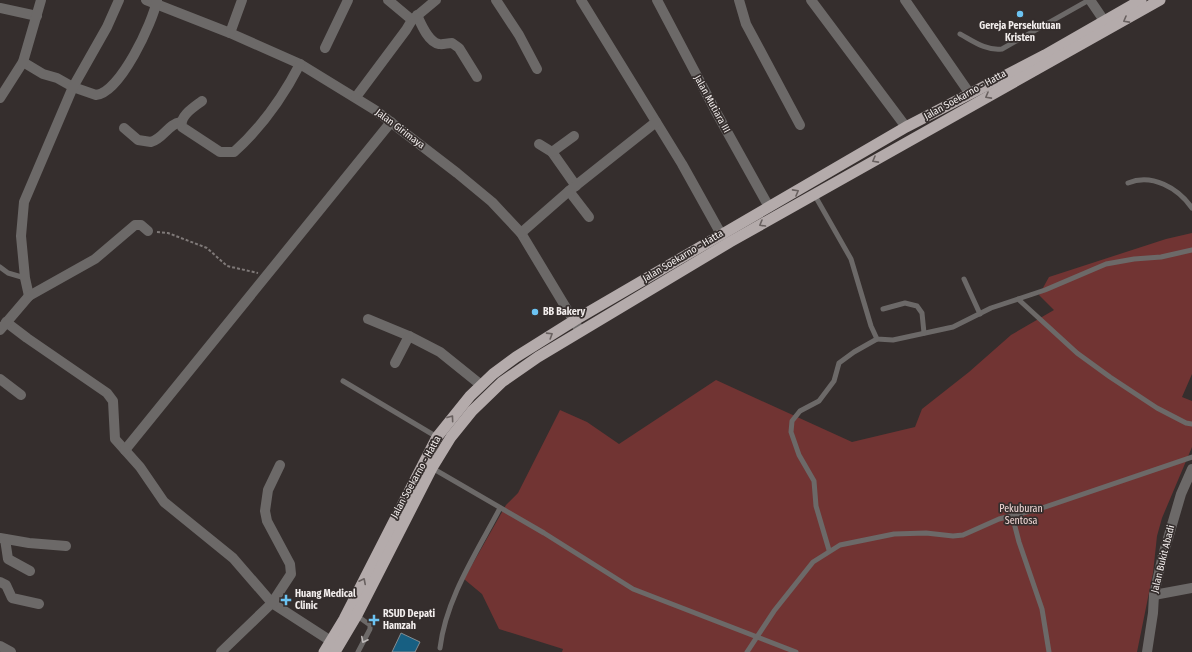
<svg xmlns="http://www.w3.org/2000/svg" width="1192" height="652" font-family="'Fira Sans Condensed',sans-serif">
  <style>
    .green { fill: #713433 }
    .building { fill: #175f82; stroke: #858c90 }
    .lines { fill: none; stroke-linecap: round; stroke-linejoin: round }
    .path { stroke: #7f7978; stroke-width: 2; stroke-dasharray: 3 2; stroke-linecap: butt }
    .service { stroke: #6c6968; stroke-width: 5 }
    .minor { stroke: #6c6968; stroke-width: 10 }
    .trunk { stroke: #b4abab; stroke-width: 11 }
    .oneway { stroke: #68605f }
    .oneway2 { stroke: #bdb9b8 }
    .poi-dot { fill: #6cc3f2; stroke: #352e2d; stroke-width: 1.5 }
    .labels { text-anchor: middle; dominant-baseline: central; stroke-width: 3.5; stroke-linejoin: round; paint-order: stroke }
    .poi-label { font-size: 10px; font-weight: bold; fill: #f3eeed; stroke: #352e2d; text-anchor: start }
    .street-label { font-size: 10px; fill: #f3eeed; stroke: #352e2d }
    .park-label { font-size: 10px; fill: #f3dad8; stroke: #352e2d }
  </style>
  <rect width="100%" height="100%" fill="#352e2d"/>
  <polygon class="green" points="1192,233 1192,374 1182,397 1192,401 1192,447 1162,518 1157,536 1153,573 1137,652 562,652 563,649 499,629 482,594 464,579 506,505 518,493 560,410 587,422 619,444 716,380 852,442 915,427 922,409 969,372 1011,335 1054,310 1039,295 1049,277 1166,239"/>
  <polygon class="building" points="401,633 420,642 415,652 392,652"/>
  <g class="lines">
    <polyline class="path" points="157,232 168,233 207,248 227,266 258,273"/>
    <g class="service">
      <path d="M960,34C973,41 986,51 1002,49L1089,0"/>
      <path d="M1128,183C1152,173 1178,188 1192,208"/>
      <polyline points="814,194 851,259 871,326 877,339 893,340 953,327 991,308 1018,299"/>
      <polyline points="1192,250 1161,257 1134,259 1106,264 1045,290 1018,299 1077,353 1110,377 1157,408 1186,423 1192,424"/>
      <polyline points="0,267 8,273 25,278"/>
      <polyline points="964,279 980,314"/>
      <polyline points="883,309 905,303 917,306 922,313 924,333"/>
      <polyline points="343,381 437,437"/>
      <polyline points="432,468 544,533 633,589 796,652"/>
      <polyline points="1012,515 1019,542 1042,609 1049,652"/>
      <polyline points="829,550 816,506 814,481 799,455 791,432 792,421 800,411 819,401 834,381 839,363 854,352 877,339"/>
      <polyline points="356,615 370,625 370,629 358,652"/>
      <path d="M440,648C446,598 477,552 500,508"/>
      <polyline points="747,652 774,611 813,562 840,545 894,534 926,533 953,536 963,535 999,519 1039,509 1192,457"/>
    </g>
    <g class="minor">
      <polyline points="146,0 230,33 300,64 375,110 457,173 492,202 521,233 580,331"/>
      <polyline points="388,0 412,20"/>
      <polyline points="496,0 519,35 537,69"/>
      <polyline points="581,0 682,164 721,234"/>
      <polyline points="657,0 715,110 769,207"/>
      <polyline points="739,0 746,24 800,125"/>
      <polyline points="811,0 906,127"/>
      <polyline points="905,0 970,94"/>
      <polyline points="1090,0 1105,22"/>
      <polyline points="0,8 37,16"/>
      <path d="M417,15C421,24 428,42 439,44C443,45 447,43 452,43L459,48L477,77"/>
      <polyline points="230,33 242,0"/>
      <polyline points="325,48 348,0"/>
      <path d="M23,62L43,74L57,78L73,87L96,95C120,93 153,22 157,0"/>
      <polyline points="356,97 406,30 412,20 436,0"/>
      <polyline points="0,98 23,62 41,0"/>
      <path d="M202,101C194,107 179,116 182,127L220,152H234C262,127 283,97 300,64"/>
      <path d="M124,128L138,140L151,142C164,138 168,124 181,122"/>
      <polyline points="539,144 552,152 576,186"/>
      <polyline points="552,152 574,136"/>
      <polyline points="569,191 589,217"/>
      <polyline points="521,233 569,191 656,122"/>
      <polyline points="29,296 25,278 21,236 24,202 73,87 107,27 119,0"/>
      <polyline points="368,319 409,336 440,352 481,385"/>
      <polyline points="6,322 27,338 107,393 113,401 115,439 140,467 164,502 233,558 272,603 337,645"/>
      <polyline points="0,330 29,296 95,259 135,225 141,225 148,231"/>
      <polyline points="395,363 409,336"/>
      <polyline points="0,379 21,395"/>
      <polyline points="125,450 391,122"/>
      <polyline points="0,538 29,543 66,546"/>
      <polyline points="5,539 8,559 30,571"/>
      <polyline points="0,582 6,585 12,598 39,604"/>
      <polyline points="1154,595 1192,588"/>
      <polyline points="0,646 11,652"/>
      <polyline points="221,652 272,603 291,574 290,564 267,521 265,511 268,490 280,465"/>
      <polyline points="1147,652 1153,613 1154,595 1162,559 1181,494 1192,469"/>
    </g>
    <g class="trunk">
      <polyline points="324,652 344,619 437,437 470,396 493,374 516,357 575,320 906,127 1045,55 1141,0"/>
      <polyline points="335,652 357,615 432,468 451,437 472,411 502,382 538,357 730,242 1160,0"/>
    </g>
  </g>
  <defs><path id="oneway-chevron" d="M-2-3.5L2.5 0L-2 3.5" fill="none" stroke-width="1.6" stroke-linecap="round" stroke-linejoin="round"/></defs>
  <g class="oneway">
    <use href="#oneway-chevron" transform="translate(1126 20) rotate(151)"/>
    <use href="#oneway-chevron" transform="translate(988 96) rotate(151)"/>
    <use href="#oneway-chevron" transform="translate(875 160) rotate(151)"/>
    <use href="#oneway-chevron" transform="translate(796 192) rotate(-29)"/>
    <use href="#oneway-chevron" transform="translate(762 224) rotate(150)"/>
    <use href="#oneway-chevron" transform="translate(550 335) rotate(-32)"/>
    <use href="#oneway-chevron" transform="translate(451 418) rotate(-54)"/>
    <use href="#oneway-chevron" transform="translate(363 581) rotate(-63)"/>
  </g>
  <use class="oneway2" href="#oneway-chevron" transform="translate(364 640) rotate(117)"/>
  <g class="poi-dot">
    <circle cx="1020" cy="14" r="4"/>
    <circle cx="535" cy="312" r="4"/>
    <path d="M284 594h4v4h4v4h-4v4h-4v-4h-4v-4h4z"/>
    <path d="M372 614h4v4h4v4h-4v4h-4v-4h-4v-4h4z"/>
  </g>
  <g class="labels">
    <g class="poi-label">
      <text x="1020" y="26" text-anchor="middle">Gereja Persekutuan<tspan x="1020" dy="12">Kristen</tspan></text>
      <text x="543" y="312">BB Bakery</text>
      <text x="295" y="594">Huang Medical<tspan x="295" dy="12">Clinic</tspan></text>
      <text x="383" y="614">RSUD Depati<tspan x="383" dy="12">Hamzah</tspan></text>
    </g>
    <g class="street-label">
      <text transform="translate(965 95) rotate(-29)">Jalan Soekarno - Hatta</text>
      <text transform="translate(712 104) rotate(61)">Jalan Mutiara III</text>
      <text transform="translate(400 129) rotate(37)">Jalan Girimaya</text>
      <text transform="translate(683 256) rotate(-31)">Jalan Soekarno - Hatta</text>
      <text transform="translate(416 477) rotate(-61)">Jalan Soekarno - Hatta</text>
      <text transform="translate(1163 559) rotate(-76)">Jalan Bukit Abadi</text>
    </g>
    <g class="park-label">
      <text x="1021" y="509">Pekuburan<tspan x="1021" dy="12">Sentosa</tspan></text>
    </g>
  </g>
</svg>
